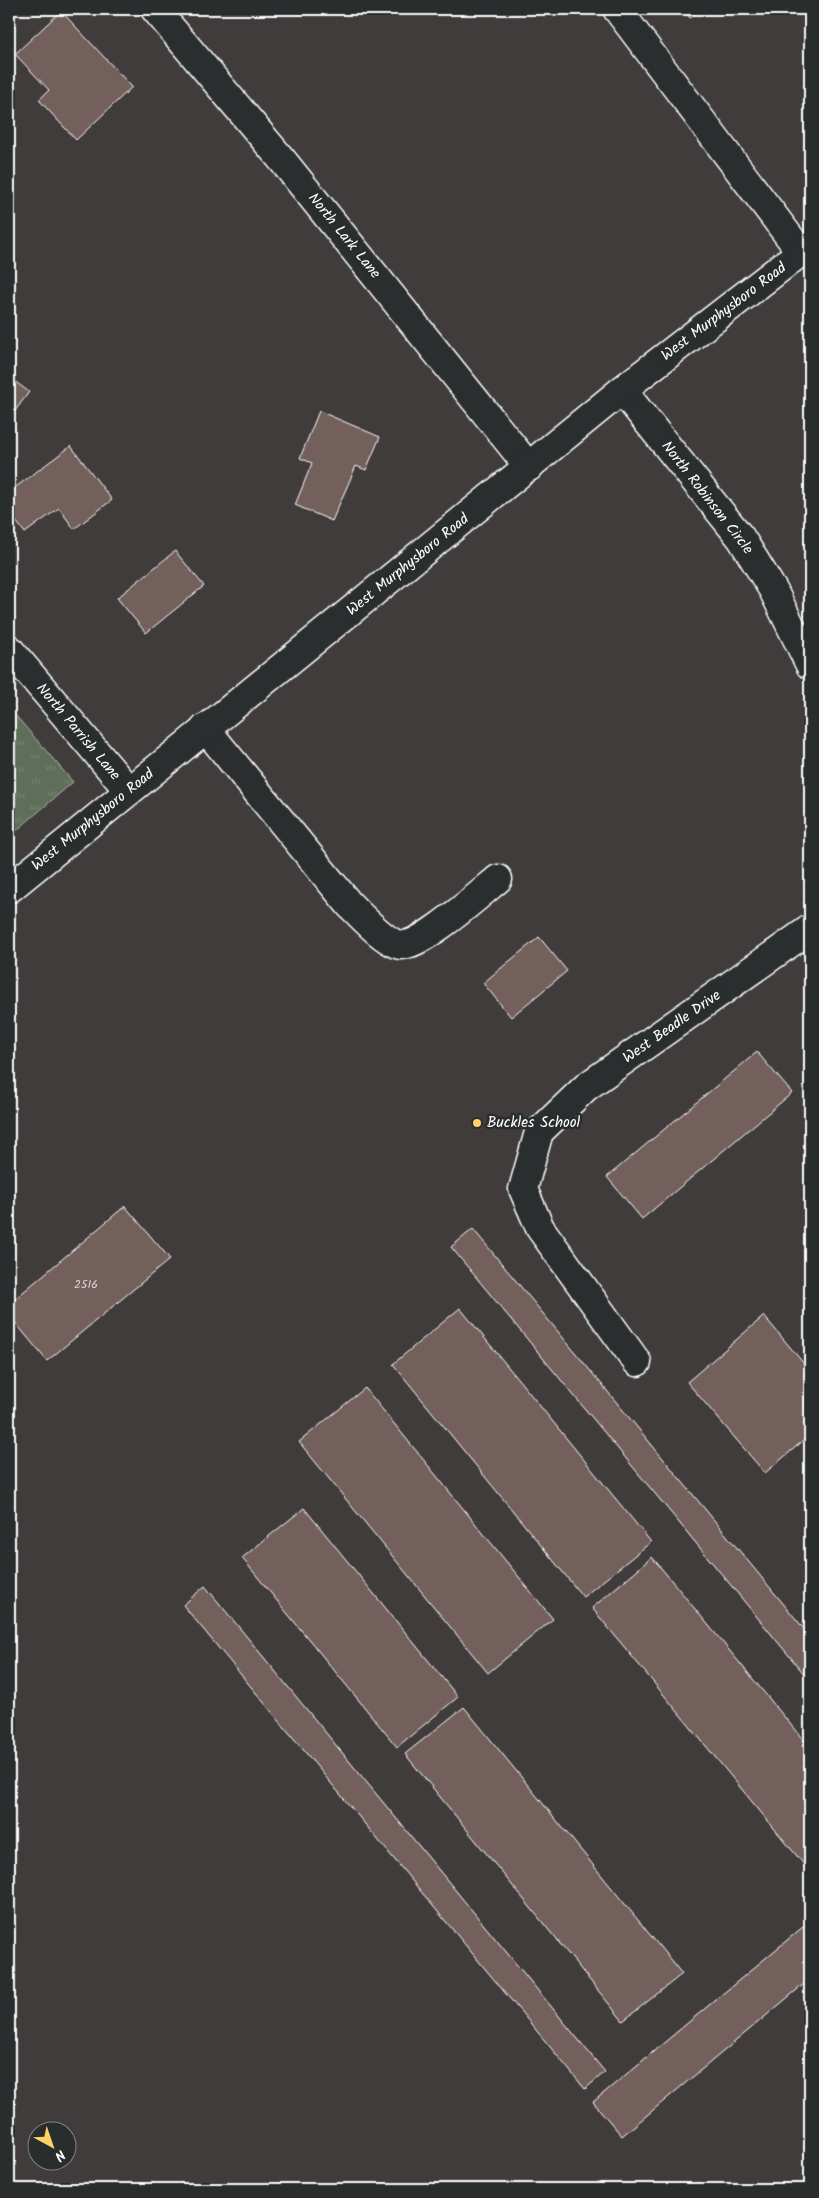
<svg xmlns="http://www.w3.org/2000/svg" width="819" height="2198" font-family="Kalam,sans-serif">
  <style>
    .park { fill: url(#park-tufts); stroke: #aeb6ac }
    .building { fill: #73605c; stroke: #fff }
    .lines { fill: none; stroke-linecap: round; stroke-linejoin: round }
    .minor-casing { stroke: #fff; stroke-width: 31 }
    .minor { stroke: #2a2d2e; stroke-width: 28 }
    .poi-dot { fill: #ffd166; stroke: #2a2d2e; stroke-width: 2 }
    .labels { text-anchor: middle; dominant-baseline: central; stroke-width: 5; stroke-linejoin: round; paint-order: stroke }
    .number-label { font-size: 12px; fill: #dcd7d6 }
    .street-label { font-size: 15px; fill: #fff; stroke: #2a2d2e }
    .poi-label { font-size: 15px; fill: #fff; stroke: #2a2d2e; text-anchor: start }
  </style>
  <defs>
    <pattern id="park-tufts" width="24" height="20" patternUnits="userSpaceOnUse" patternTransform="scale(1.25)"><rect width="24" height="20" fill="#5e6e58"/><path d="M3 7l-1-3M5 7V3M7 7l1-3M15 17l-1-3M17 17v-4M19 17l1-3" fill="none" stroke="#768471"/></pattern>
  </defs>
  <rect width="100%" height="100%" fill="#403c3c"/>
  <filter id="ink" filterUnits="userSpaceOnUse"><feTurbulence type="fractalNoise" baseFrequency=".02" numOctaves="2"/><feDisplacementMap in="SourceGraphic" scale="10" xChannelSelector="R" yChannelSelector="G"/><feConvolveMatrix kernelMatrix="1 2 1 2 8 2 1 2 1" color-interpolation-filters="sRGB"/></filter>
  <g filter="url(#ink)">
    <polygon class="park" points="9,708 73,782 9,837"/>
    <g class="building">
      <polygon points="682,9 701,9 690,18"/>
      <polygon points="61,11 132,87 76,140 39,100 49,90 15,54"/>
      <polygon points="9,377 29,392 9,419"/>
      <polygon points="319,411 380,437 366,470 356,466 332,521 295,505 312,463 300,458"/>
      <polygon points="71,446 112,500 74,529 59,508 25,533 9,512 9,492"/>
      <polygon points="175,551 204,586 146,633 117,598"/>
      <polygon points="539,937 567,971 511,1017 483,983"/>
      <polygon points="757,1052 792,1093 642,1219 607,1177"/>
      <polygon points="125,1206 170,1259 47,1361 9,1315 9,1304"/>
      <polygon points="473,1229 810,1636 810,1681 451,1247"/>
      <polygon points="460,1308 651,1542 583,1597 393,1364"/>
      <polygon points="764,1316 810,1371 810,1435 765,1473 687,1382"/>
      <polygon points="365,1388 553,1619 488,1673 299,1442"/>
      <polygon points="304,1508 458,1697 397,1747 242,1558"/>
      <polygon points="652,1557 810,1748 810,1864 806,1867 592,1608"/>
      <polygon points="205,1586 605,2072 585,2089 183,1605"/>
      <polygon points="464,1707 682,1974 623,2021 405,1754"/>
      <polygon points="810,1921 810,1979 622,2136 593,2102"/>
    </g>
    <g class="lines">
      <defs>
        <g id="minor">
          <polyline points="155,9 283,161 529,467"/>
          <polyline points="617,9 801,252"/>
          <polyline points="622,390 741,538 773,590 810,665"/>
          <polyline points="9,649 129,791"/>
          <path d="M205,728L349,904C360,915 385,942 400,945C420,948 481,893 498,879"/>
          <polyline points="9,889 622,390 810,245"/>
          <polyline points="637,1362 540,1228 523,1189 539,1132 586,1087 810,929"/>
        </g>
      </defs>
      <use href="#minor" class="minor-casing"/>
      <use href="#minor" class="minor"/>
    </g>
  </g>
  <circle class="poi-dot" cx="477" cy="1123" r="5"/>
  <g class="labels">
    <g class="number-label">
      <text x="86" y="1284">2516</text>
    </g>
    <g class="street-label">
      <text transform="translate(344 236) rotate(51)">North Lark Lane</text>
      <text transform="translate(724 312) rotate(-37)">West Murphysboro Road</text>
      <text transform="translate(707 498) rotate(52)">North Robinson Circle</text>
      <text transform="translate(408 565) rotate(-39)">West Murphysboro Road</text>
      <text transform="translate(78 732) rotate(50)">North Parrish Lane</text>
      <text transform="translate(93 820) rotate(-39)">West Murphysboro Road</text>
      <text transform="translate(672 1027) rotate(-35)">West Beadle Drive</text>
    </g>
    <g class="poi-label">
      <text x="487" y="1123">Buckles School</text>
    </g>
  </g>
  <rect width="819" height="2198" fill="none" stroke="#2a2d2e" stroke-width="30"/>
  <rect x="15" y="15" width="789" height="2168" fill="none" stroke="#fff" stroke-width="2" filter="url(#ink)"/>
  <g transform="translate(52 2146) rotate(140)"><circle r="24" fill="#2a2d2e" stroke="#7f8182"/>
  <path d="M0-4L9 19L0 12L-9 19Z" fill="#ffd166"/>
  <text y="-8" font-size="14" font-weight="bold" text-anchor="middle" fill="#ffffff">N</text>
  </g>
</svg>
